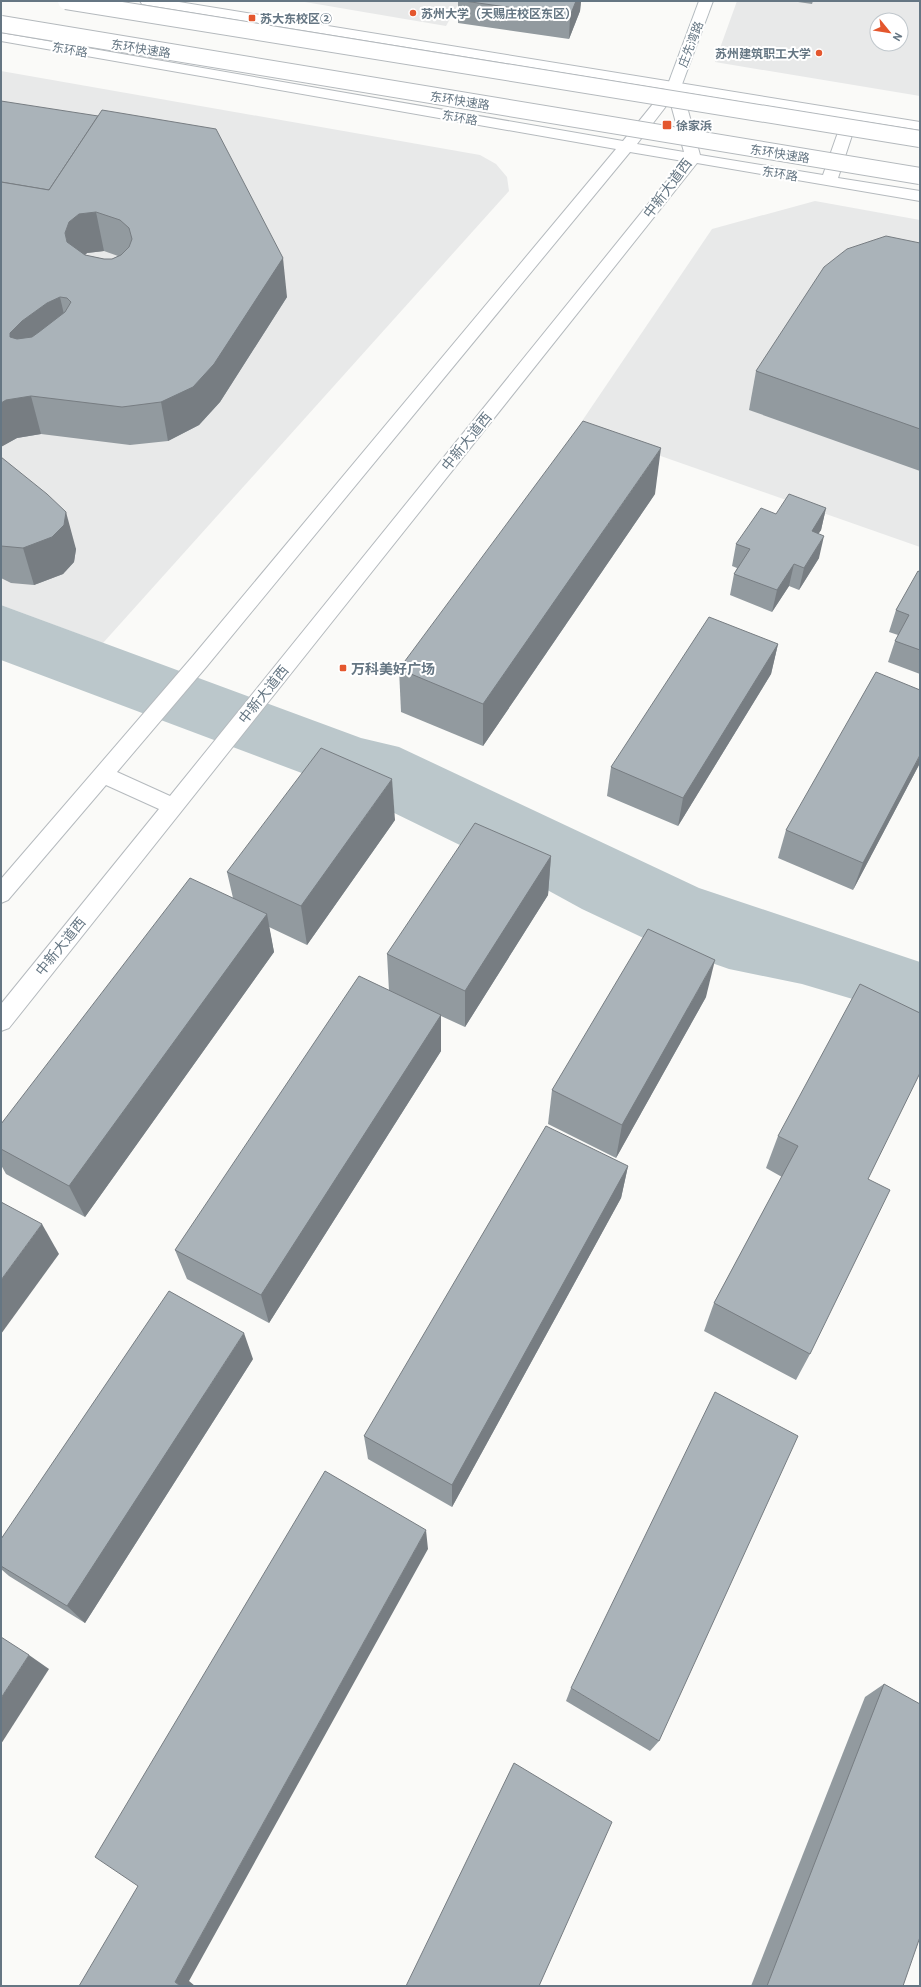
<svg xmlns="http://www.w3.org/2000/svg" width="921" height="1987" font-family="Barlow,'Noto Sans SC',sans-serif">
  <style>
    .built { fill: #e8e9e9; fill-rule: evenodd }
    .water { fill: #bbc7cb }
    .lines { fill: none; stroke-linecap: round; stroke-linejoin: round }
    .secondary-casing { stroke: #b3babf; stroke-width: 2 }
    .primary-casing { stroke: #b5babe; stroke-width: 2 }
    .secondary { fill: #fff; fill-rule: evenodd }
    .primary { fill: #fff; fill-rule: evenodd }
    .highway-bridge-casing { stroke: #b4b9bd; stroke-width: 18; stroke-linecap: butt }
    .highway-bridge { stroke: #fff; stroke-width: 16 }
    .wall { fill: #929a9f; fill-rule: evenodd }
    .shaded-wall { fill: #777d82 }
    .building { fill: #aab3b9; stroke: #777d82; fill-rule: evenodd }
    .poi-dot { fill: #e4572e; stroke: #fff; stroke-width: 1.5 }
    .labels { text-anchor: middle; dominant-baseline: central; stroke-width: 4; stroke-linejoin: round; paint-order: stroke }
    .far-poi-label { font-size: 12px; font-weight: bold; fill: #657683; stroke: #fff; text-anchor: start }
    .far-street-label { font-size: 12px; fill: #657683; stroke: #fff }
    .street-label { font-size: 14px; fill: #657683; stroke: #fff }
    .poi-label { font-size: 14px; font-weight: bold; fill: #657683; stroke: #fff; text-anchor: start }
  </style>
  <rect width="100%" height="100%" fill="#fafaf8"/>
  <g class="built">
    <polygon points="299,1 460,1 446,26"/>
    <path d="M737,1H920V96L715,62ZM877,20H901V44H877Z"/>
    <polygon points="1,71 480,155 496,164 507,177 509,191 103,643 1,605"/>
    <polygon points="815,201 920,220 920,547 578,427 712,229"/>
  </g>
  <polygon class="water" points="1,605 361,738 399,747 699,888 920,962 920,1019 802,984 729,969 652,942 582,909 509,869 384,808 315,778 1,660"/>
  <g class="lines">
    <defs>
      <polygon id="secondary" points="699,1 713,1 681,87 679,90 669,90 667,87"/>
      <path id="primary" d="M140,1H173L920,122V130L857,120L838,178L920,191V201L697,163L9,1028L1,1031V1004L159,809L106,785L8,900L1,903V879L193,656L616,149L1,41V33L623,141L665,89L147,5L142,4ZM683,92L843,118L823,175L700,155ZM670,101L684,152L637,144ZM630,152L683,161L170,796L117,772L207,666Z"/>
    </defs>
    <use href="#secondary" class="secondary-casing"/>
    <use href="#primary" class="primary-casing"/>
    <use href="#secondary" class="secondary"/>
    <use href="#primary" class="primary"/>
    <defs>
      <g id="highway-bridge">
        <polyline points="66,1 920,139"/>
        <polyline points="1,24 920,176"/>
      </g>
    </defs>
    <use href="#highway-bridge" class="highway-bridge-casing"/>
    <use href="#highway-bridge" class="highway-bridge"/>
  </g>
  <g class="wall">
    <polygon points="458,1 581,1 580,11 569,39 458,23"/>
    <polygon points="791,1 813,1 812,4"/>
    <path d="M1,101L287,297L220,402L199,425L168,441L130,445L41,434L17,438L2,446ZM104,251L118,256L112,259H104L85,255L87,253Z"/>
    <polygon points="920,243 920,471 749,410 756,371"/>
    <polygon points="1,457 76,549 74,562 63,574 34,585 11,583 1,578"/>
    <polygon points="655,494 483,746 401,712 399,669"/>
    <polygon points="826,508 821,530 818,534 819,558 799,590 789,586 772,612 730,595 734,574 737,568 732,566 736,544 776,514"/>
    <polygon points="920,572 920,674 888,662 895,641 898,635 889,632 896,610"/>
    <polygon points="778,644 771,674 678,826 607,796 611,767"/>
    <polygon points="920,763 853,890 778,858 786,830"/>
    <polygon points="395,820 307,945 269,927 274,952 85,1217 6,1174 1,1165 1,1124 233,898 227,872"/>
    <polygon points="551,856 548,895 465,1027 441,1016 441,1051 269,1323 187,1279 175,1250 389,991 387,954"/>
    <polygon points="706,997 616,1158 548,1124 552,1090"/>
    <polygon points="778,1136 868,1179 810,1354 796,1380 704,1331 714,1303 782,1177 766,1168"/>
    <polygon points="628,1166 621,1198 452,1507 368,1459 364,1436"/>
    <polygon points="253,1359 85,1623 9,1576 1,1569 1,1539"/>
    <polygon points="884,1684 903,1986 751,1986 865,1697"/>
    <polygon points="571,1688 659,1741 650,1751 566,1701"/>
  </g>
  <g class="shaded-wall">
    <polygon points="576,1 581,1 580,11 569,39 570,16"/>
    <polygon points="96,212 104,251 87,253 78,261 74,272 65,233 69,222 79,214"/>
    <polygon points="283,258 287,297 220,402 199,425 168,441 161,402"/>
    <polygon points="60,297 69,336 32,359 10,337 10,333 22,321 47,303"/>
    <polygon points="31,396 41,434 17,438 1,447 1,403 6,400"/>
    <polygon points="661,448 655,494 483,746 483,704"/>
    <polygon points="826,508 821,530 806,553 812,531"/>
    <polygon points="66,512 76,549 74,562 63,574 34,585 23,548"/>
    <polygon points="824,536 819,558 799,590 804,568"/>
    <polygon points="794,564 789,586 772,612 777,590"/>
    <polygon points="778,644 771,674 678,826 683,798"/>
    <polygon points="920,755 920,763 853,890 863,863"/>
    <polygon points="392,779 395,820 307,945 301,906"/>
    <polygon points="551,856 548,895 465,1027 465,991"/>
    <polygon points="267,914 274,952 85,1217 69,1186"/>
    <polygon points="715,960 706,997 616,1158 622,1125"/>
    <polygon points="441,1015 441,1051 269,1323 261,1295"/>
    <polygon points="628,1166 621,1198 452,1507 452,1485"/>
    <polygon points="42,1224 59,1254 1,1334 1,1280"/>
    <polygon points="244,1333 253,1359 85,1623 67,1606"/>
    <polygon points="426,1530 428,1549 189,1981 195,1986 180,1986 175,1982"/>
    <polygon points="29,1655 49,1669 1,1744 1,1698"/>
  </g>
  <g class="building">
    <polygon points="464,1 576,1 570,16"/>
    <polygon points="1,101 98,116 49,190 1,182"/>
    <path d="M102,110L216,129L283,258L214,364L193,387L161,402L122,407L31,396L6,400L1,403V182L49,190ZM96,212L120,220L129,228L132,239L129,247L121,255L112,259H104L85,255L67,242L65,233L69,222L79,214ZM60,297L67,298L71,302L65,312L39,332L32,337L17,339L10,337V333L22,321L47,303Z"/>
    <polygon points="886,236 920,243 920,429 756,371 824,267 847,249"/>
    <polygon points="583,421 661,448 483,704 399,669"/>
    <polygon points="1,457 47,494 66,512 64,525 52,537 23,548 1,546"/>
    <polygon points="789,494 826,508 812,531 824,536 804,568 794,564 777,590 734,574 750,549 736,544 761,508 776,514"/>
    <polygon points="918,571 920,572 920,650 895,641 909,615 896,610"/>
    <polygon points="709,617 778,644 683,798 611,767"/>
    <polygon points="876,672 920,690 920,755 863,863 786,830"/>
    <polygon points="321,748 392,779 301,906 227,872"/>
    <polygon points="475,823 551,856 465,991 387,954"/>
    <polygon points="190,878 267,914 69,1186 1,1149 1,1124"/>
    <polygon points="648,929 715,960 622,1125 552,1090"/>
    <polygon points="359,976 441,1015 261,1295 175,1250"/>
    <polygon points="860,984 920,1013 920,1073 868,1179 890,1190 810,1354 714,1303 798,1146 778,1136"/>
    <polygon points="546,1126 628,1166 452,1485 364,1436"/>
    <polygon points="1,1202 42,1224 1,1280"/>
    <polygon points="169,1291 244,1333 67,1606 1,1566 1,1539"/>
    <polygon points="715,1392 798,1436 659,1741 571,1688"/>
    <polygon points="325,1471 426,1530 175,1982 180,1986 79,1986 138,1886 95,1857"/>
    <polygon points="1,1637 29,1655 1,1698"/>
    <polygon points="884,1684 920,1704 920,1937 903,1986 767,1986"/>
    <polygon points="514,1763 612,1822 539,1986 406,1986"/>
  </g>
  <g class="poi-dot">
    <circle cx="413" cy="13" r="4"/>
    <rect x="248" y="14" width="8" height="8" rx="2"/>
    <circle cx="819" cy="53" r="4"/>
    <rect x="662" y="120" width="10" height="10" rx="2"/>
    <rect x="339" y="664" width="8" height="8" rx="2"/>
  </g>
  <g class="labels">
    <g class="far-poi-label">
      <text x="421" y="13">苏州大学（天赐庄校区东区）</text>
      <text x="260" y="18">苏大东校区②</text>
      <text x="811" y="53" text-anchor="end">苏州建筑职工大学</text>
      <text x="676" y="125">徐家浜</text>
    </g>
    <g class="far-street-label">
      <text transform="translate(690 44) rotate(-69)">庄先湾路</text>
      <text transform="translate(141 48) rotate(9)">东环快速路</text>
      <text transform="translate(70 49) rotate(10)">东环路</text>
      <text transform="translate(460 100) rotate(9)">东环快速路</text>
      <text transform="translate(460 117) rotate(10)">东环路</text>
      <text transform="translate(780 153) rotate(9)">东环快速路</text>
      <text transform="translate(780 173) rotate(9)">东环路</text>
    </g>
    <g class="street-label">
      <text transform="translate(667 188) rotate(-53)">中新大道西</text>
      <text transform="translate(466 441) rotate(-51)">中新大道西</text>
      <text transform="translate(263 694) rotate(-51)">中新大道西</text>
      <text transform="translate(60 946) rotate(-51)">中新大道西</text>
    </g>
    <g class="poi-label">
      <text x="351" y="668">万科美好广场</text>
    </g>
  </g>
  <rect width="921" height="1987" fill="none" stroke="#657683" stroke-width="4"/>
  <g transform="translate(889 32) rotate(120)"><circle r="19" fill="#ffffff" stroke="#c1c8cd"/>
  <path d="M0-3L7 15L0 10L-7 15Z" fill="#e4572e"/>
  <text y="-6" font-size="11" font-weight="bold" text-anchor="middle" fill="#657683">N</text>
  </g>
</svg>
